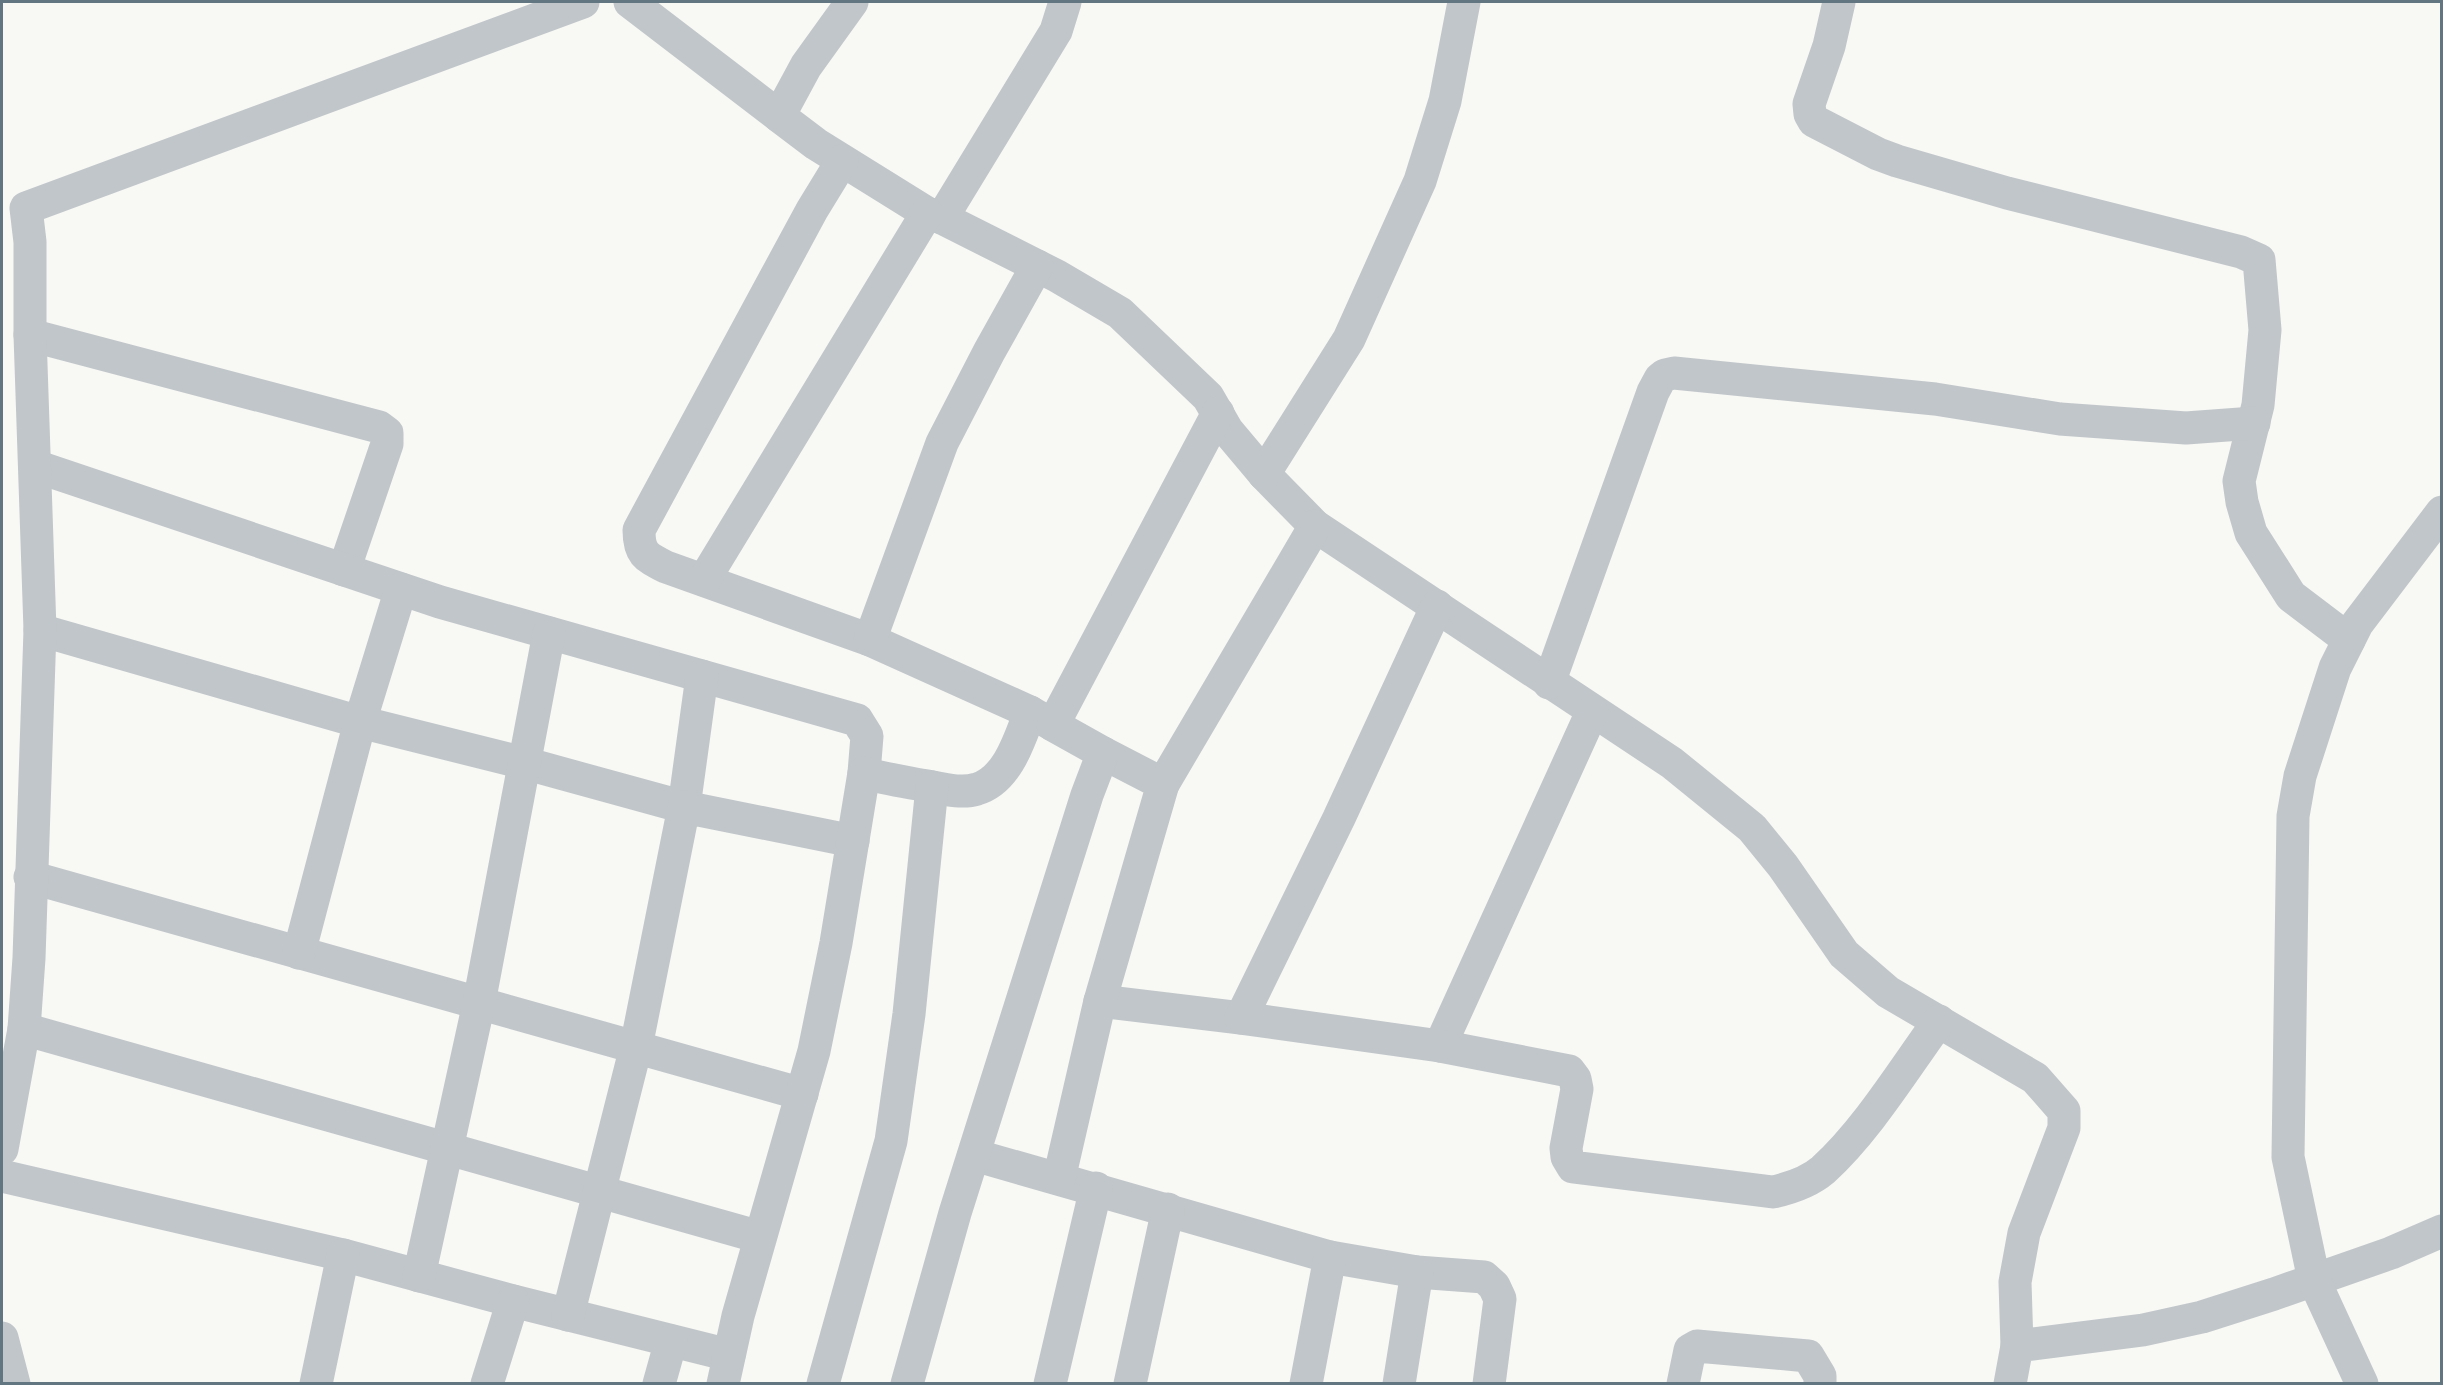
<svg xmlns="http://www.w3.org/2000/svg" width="2443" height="1385" font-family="Commissioner,sans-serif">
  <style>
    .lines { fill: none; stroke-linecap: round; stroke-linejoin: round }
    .street { stroke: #c0c6c9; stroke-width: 33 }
  </style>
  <rect width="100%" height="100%" fill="#f8f8f5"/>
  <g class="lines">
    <g class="street">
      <polyline points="630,2 779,116"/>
      <polyline points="852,2 806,66 779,116 816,144 927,213 942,218 1057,276 1120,313 1208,397 1227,430 1264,474 1315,526 1672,763 1752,828 1783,866 1844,954 1888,992 2035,1078 2064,1111 2064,1128 2024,1233 2015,1282 2017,1346"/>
      <polyline points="1839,2 1829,46 1809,104 1810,114 1814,121 1878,154 1897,161 2007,193 2241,252 2259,260 2265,330 2258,405 2239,481 2242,502 2251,533 2291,596 2349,640"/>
      <path d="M842,161L812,210L639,530C639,554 646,557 666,567L870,640L1030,712L1053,725"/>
      <polyline points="942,218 1056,31 1065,2"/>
      <polyline points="30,335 379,427 387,433 387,444 344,570"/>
      <polyline points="35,466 440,602 857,720 867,736 864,773"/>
      <polyline points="1264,474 1349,339 1420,181 1445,101 1464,2"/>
      <polyline points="704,580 927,213"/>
      <polyline points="40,630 360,722 524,763 684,807 702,676"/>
      <polyline points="870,640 942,443 989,352 1037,266"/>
      <polyline points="1549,683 1653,392 1660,379 1665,375 1674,373 1935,399 2060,419 2186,428 2254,423"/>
      <polyline points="1163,784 1315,526"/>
      <polyline points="30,877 802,1094"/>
      <polyline points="299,953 360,722 401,589"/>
      <polyline points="1100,1001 1241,1018 1440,1046 1592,712"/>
      <polyline points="1241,1018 1339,818 1437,606"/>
      <polyline points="24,1029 760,1237"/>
      <path d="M1440,1046L1569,1071L1575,1079L1577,1089L1566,1148L1567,1157L1573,1167L1773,1192C1791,1188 1809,1182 1823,1170C1867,1130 1904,1069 1939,1021"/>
      <polyline points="2,1149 24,1029 29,958 40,630 30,335 30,242 26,208 583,2"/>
      <polyline points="974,1155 1330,1257 1417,1272 1484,1277 1494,1286 1500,1299 1489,1384"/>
      <polyline points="2,1176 343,1255 513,1301 729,1355"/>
      <polyline points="1059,1179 1100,1001 1163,784 1103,753"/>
      <polyline points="419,1276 479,1003 549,633"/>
      <polyline points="568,1315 636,1047 684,807 853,841"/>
      <polyline points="2,1338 14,1384"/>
      <polyline points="316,1384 343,1255"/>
      <polyline points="487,1384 513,1301"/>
      <polyline points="659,1384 671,1341"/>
      <path d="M723,1384L738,1316L814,1051L836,943L864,773C885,779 906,782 927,786C943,789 962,794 977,789C1008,780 1020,738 1030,712"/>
      <polyline points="823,1384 891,1141 909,1014 932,787"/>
      <polyline points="907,1384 955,1213 1087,795 1103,753 1053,725 1218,413"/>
      <polyline points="1050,1384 1096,1188"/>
      <polyline points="1130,1384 1168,1209"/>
      <polyline points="1306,1384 1330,1257"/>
      <polyline points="1399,1384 1417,1272"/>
      <polyline points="1683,1384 1690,1350 1697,1346 1808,1356 1820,1376 1820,1384"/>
      <polyline points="2010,1384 2017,1346 2143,1330 2202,1317 2274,1294 2391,1253 2442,1231"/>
      <polyline points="2362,1384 2314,1280 2288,1157 2293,816 2300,776 2335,668 2357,624 2442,512"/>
    </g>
  </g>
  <rect width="2443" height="1385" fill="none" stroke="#627681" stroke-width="6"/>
</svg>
